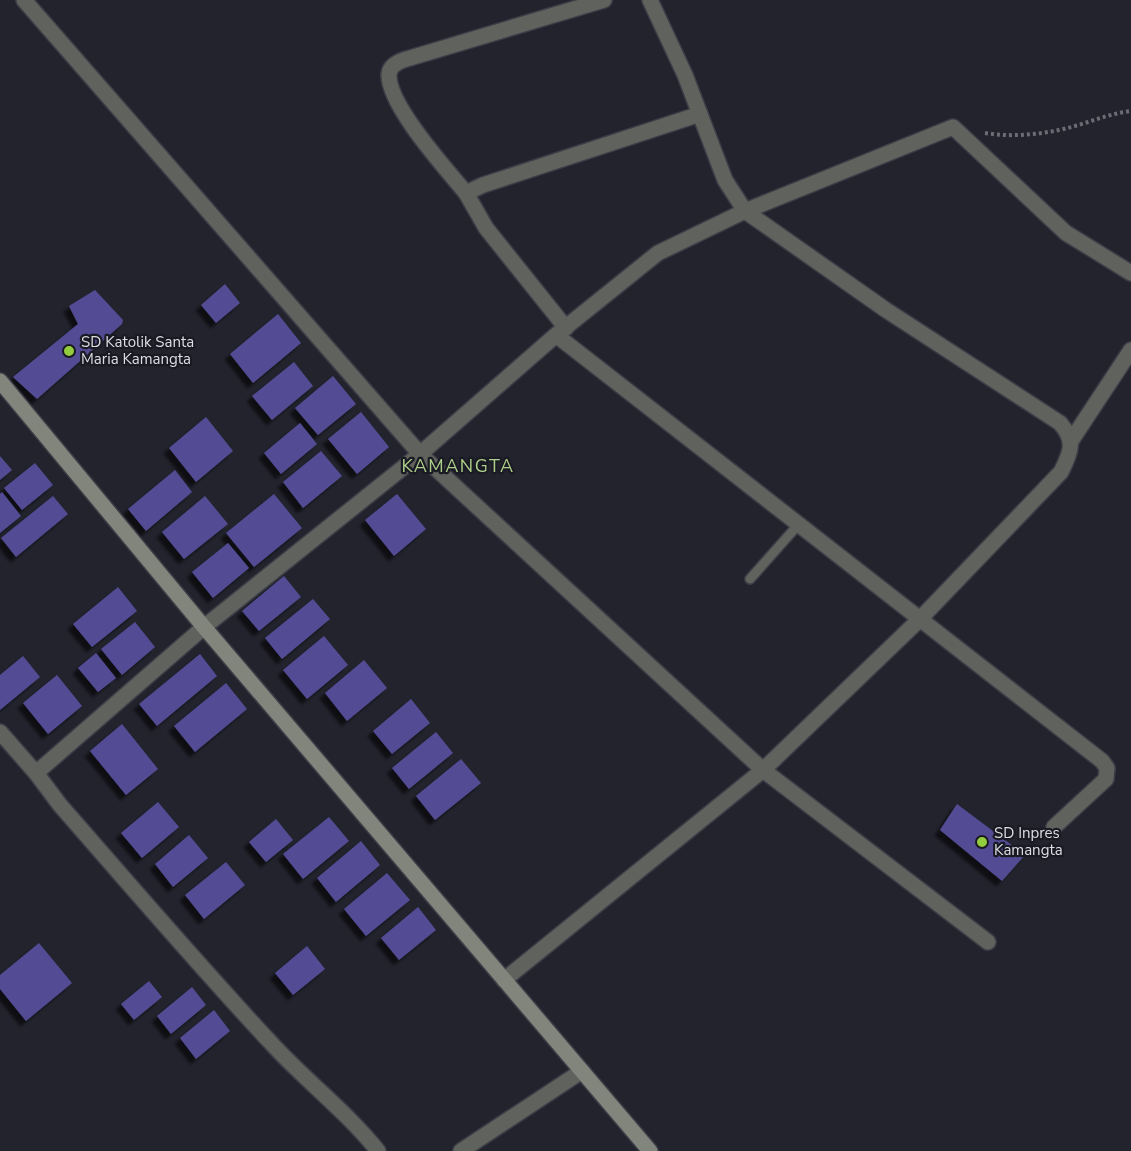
<svg xmlns="http://www.w3.org/2000/svg" width="1131" height="1151" font-family="'Nunito Sans',sans-serif">
  <style>
    .building { fill: #534c94; filter: url(#shadow) }
    .lines { fill: none; stroke-linecap: round; stroke-linejoin: round }
    .service-casing { stroke: #3d3d47; stroke-width: 12 }
    .minor-casing { stroke: #3d3d47; stroke-width: 18 }
    .secondary-casing { stroke: #3d3d47; stroke-width: 18 }
    .path { stroke: #6c6c75; stroke-width: 4; stroke-dasharray: 3 3; stroke-linecap: butt }
    .service { stroke: #5f625d; stroke-width: 9 }
    .minor { stroke: #5f625d; stroke-width: 15 }
    .secondary { stroke: #81857c; stroke-width: 15 }
    .poi-dot { fill: #93cc3d; stroke: #1a1a24; stroke-width: 2 }
    .labels { text-anchor: middle; dominant-baseline: central; stroke-width: 4.5; stroke-linejoin: round; paint-order: stroke }
    .poi-label { font-size: 15px; fill: #dddde4; stroke: #1a1a24; text-anchor: start }
    .quarter-label { font-size: 18px; letter-spacing: 1.5px; fill: #aecf89; stroke: #1a1a24 }
  </style>
  <defs>
    <filter id="shadow"><feDropShadow dx="-5.5" dy="5.5" stdDeviation="1.5" flood-color="#0009"/></filter>
  </defs>
  <rect width="100%" height="100%" fill="#23232e"/>
  <g class="building">
    <polygon points="225,284 240,303 216,323 201,305"/>
    <polygon points="95,290 123,320 122,324 37,399 13,377 78,324 69,306"/>
    <polygon points="278,314 301,343 253,383 230,354"/>
    <polygon points="294,362 313,386 272,420 252,396"/>
    <polygon points="333,376 356,404 318,435 295,408"/>
    <polygon points="361,412 389,447 357,474 328,439"/>
    <polygon points="206,417 233,451 196,482 169,448"/>
    <polygon points="300,423 317,444 281,474 264,453"/>
    <polygon points="321,451 342,476 303,508 283,482"/>
    <polygon points="0,456 12,470 0,480"/>
    <polygon points="35,463 53,485 22,510 4,488"/>
    <polygon points="175,470 192,492 146,531 128,509"/>
    <polygon points="2,492 21,516 0,533 0,494"/>
    <polygon points="274,494 302,528 254,567 226,533"/>
    <polygon points="397,494 426,529 394,556 365,520"/>
    <polygon points="53,496 68,514 16,557 1,538"/>
    <polygon points="205,496 228,524 184,559 162,532"/>
    <polygon points="228,543 249,568 213,598 192,572"/>
    <polygon points="284,576 301,597 259,631 242,611"/>
    <polygon points="118,587 137,611 92,647 73,624"/>
    <polygon points="313,599 330,619 282,659 265,638"/>
    <polygon points="135,622 155,647 122,675 101,649"/>
    <polygon points="324,636 348,665 307,699 283,670"/>
    <polygon points="96,653 116,678 98,692 78,668"/>
    <polygon points="200,654 217,676 157,726 139,704"/>
    <polygon points="23,656 40,677 0,710 0,675"/>
    <polygon points="364,660 387,688 347,721 325,693"/>
    <polygon points="57,675 82,706 48,734 23,703"/>
    <polygon points="226,683 247,709 195,752 174,726"/>
    <polygon points="411,699 430,723 392,754 373,731"/>
    <polygon points="122,724 158,769 126,795 90,751"/>
    <polygon points="436,732 453,753 409,789 392,768"/>
    <polygon points="461,759 481,783 435,820 416,796"/>
    <polygon points="158,802 179,827 142,858 121,833"/>
    <polygon points="957,804 1025,855 1002,881 940,830"/>
    <polygon points="329,817 349,841 303,879 283,854"/>
    <polygon points="276,819 293,840 266,862 249,842"/>
    <polygon points="189,835 208,858 173,887 155,864"/>
    <polygon points="361,841 380,865 336,902 317,878"/>
    <polygon points="226,862 245,885 204,919 185,895"/>
    <polygon points="387,873 410,900 366,936 344,909"/>
    <polygon points="418,907 436,930 399,960 381,938"/>
    <polygon points="39,943 72,983 26,1021 0,989 0,975"/>
    <polygon points="307,946 325,969 293,995 275,973"/>
    <polygon points="149,981 162,997 134,1020 121,1004"/>
    <polygon points="192,987 206,1005 171,1034 157,1016"/>
    <polygon points="214,1010 230,1031 196,1059 180,1038"/>
  </g>
  <g class="lines">
    <defs>
      <polyline id="service" points="750,579 798,525"/>
      <g id="minor">
        <polyline points="24,0 420,454 763,770 988,942"/>
        <path d="M466,193C447,170 387,104 389,74C390,64 402,60 410,58L604,0"/>
        <polyline points="566,328 486,228 466,193 483,185 700,114"/>
        <polyline points="556,335 1102,761 1107,768 1106,779 1054,827"/>
        <polyline points="1071,441 1131,350"/>
        <polyline points="0,732 36,773 204,627 420,454 556,335 658,253 745,211 953,127 1066,233 1131,273"/>
        <path d="M36,773L60,805C130,885 199,966 272,1044C306,1081 347,1112 378,1151"/>
        <path d="M504,980L763,770L919,620L1061,472C1071,452 1076,441 1060,423L886,310L745,211L725,180L685,75L650,0"/>
        <polyline points="461,1151 582,1071"/>
      </g>
      <polyline id="secondary" points="0,381 204,627 650,1151"/>
    </defs>
    <use href="#service" class="service-casing"/>
    <use href="#minor" class="minor-casing"/>
    <use href="#secondary" class="secondary-casing"/>
    <path class="path" d="M985,133C1010,137 1035,135 1059,130C1084,125 1106,114 1131,111"/>
    <use href="#service" class="service"/>
    <use href="#minor" class="minor"/>
    <use href="#secondary" class="secondary"/>
  </g>
  <g class="poi-dot">
    <circle cx="69" cy="351" r="6"/>
    <circle cx="982" cy="842" r="6"/>
  </g>
  <g class="labels">
    <g class="poi-label">
      <text x="81" y="342">SD Katolik Santa<tspan x="81" dy="17">Maria Kamangta</tspan></text>
      <text x="994" y="833">SD Inpres<tspan x="994" dy="17">Kamangta</tspan></text>
    </g>
    <g class="quarter-label">
      <text x="458" y="466">KAMANGTA</text>
    </g>
  </g>
</svg>
